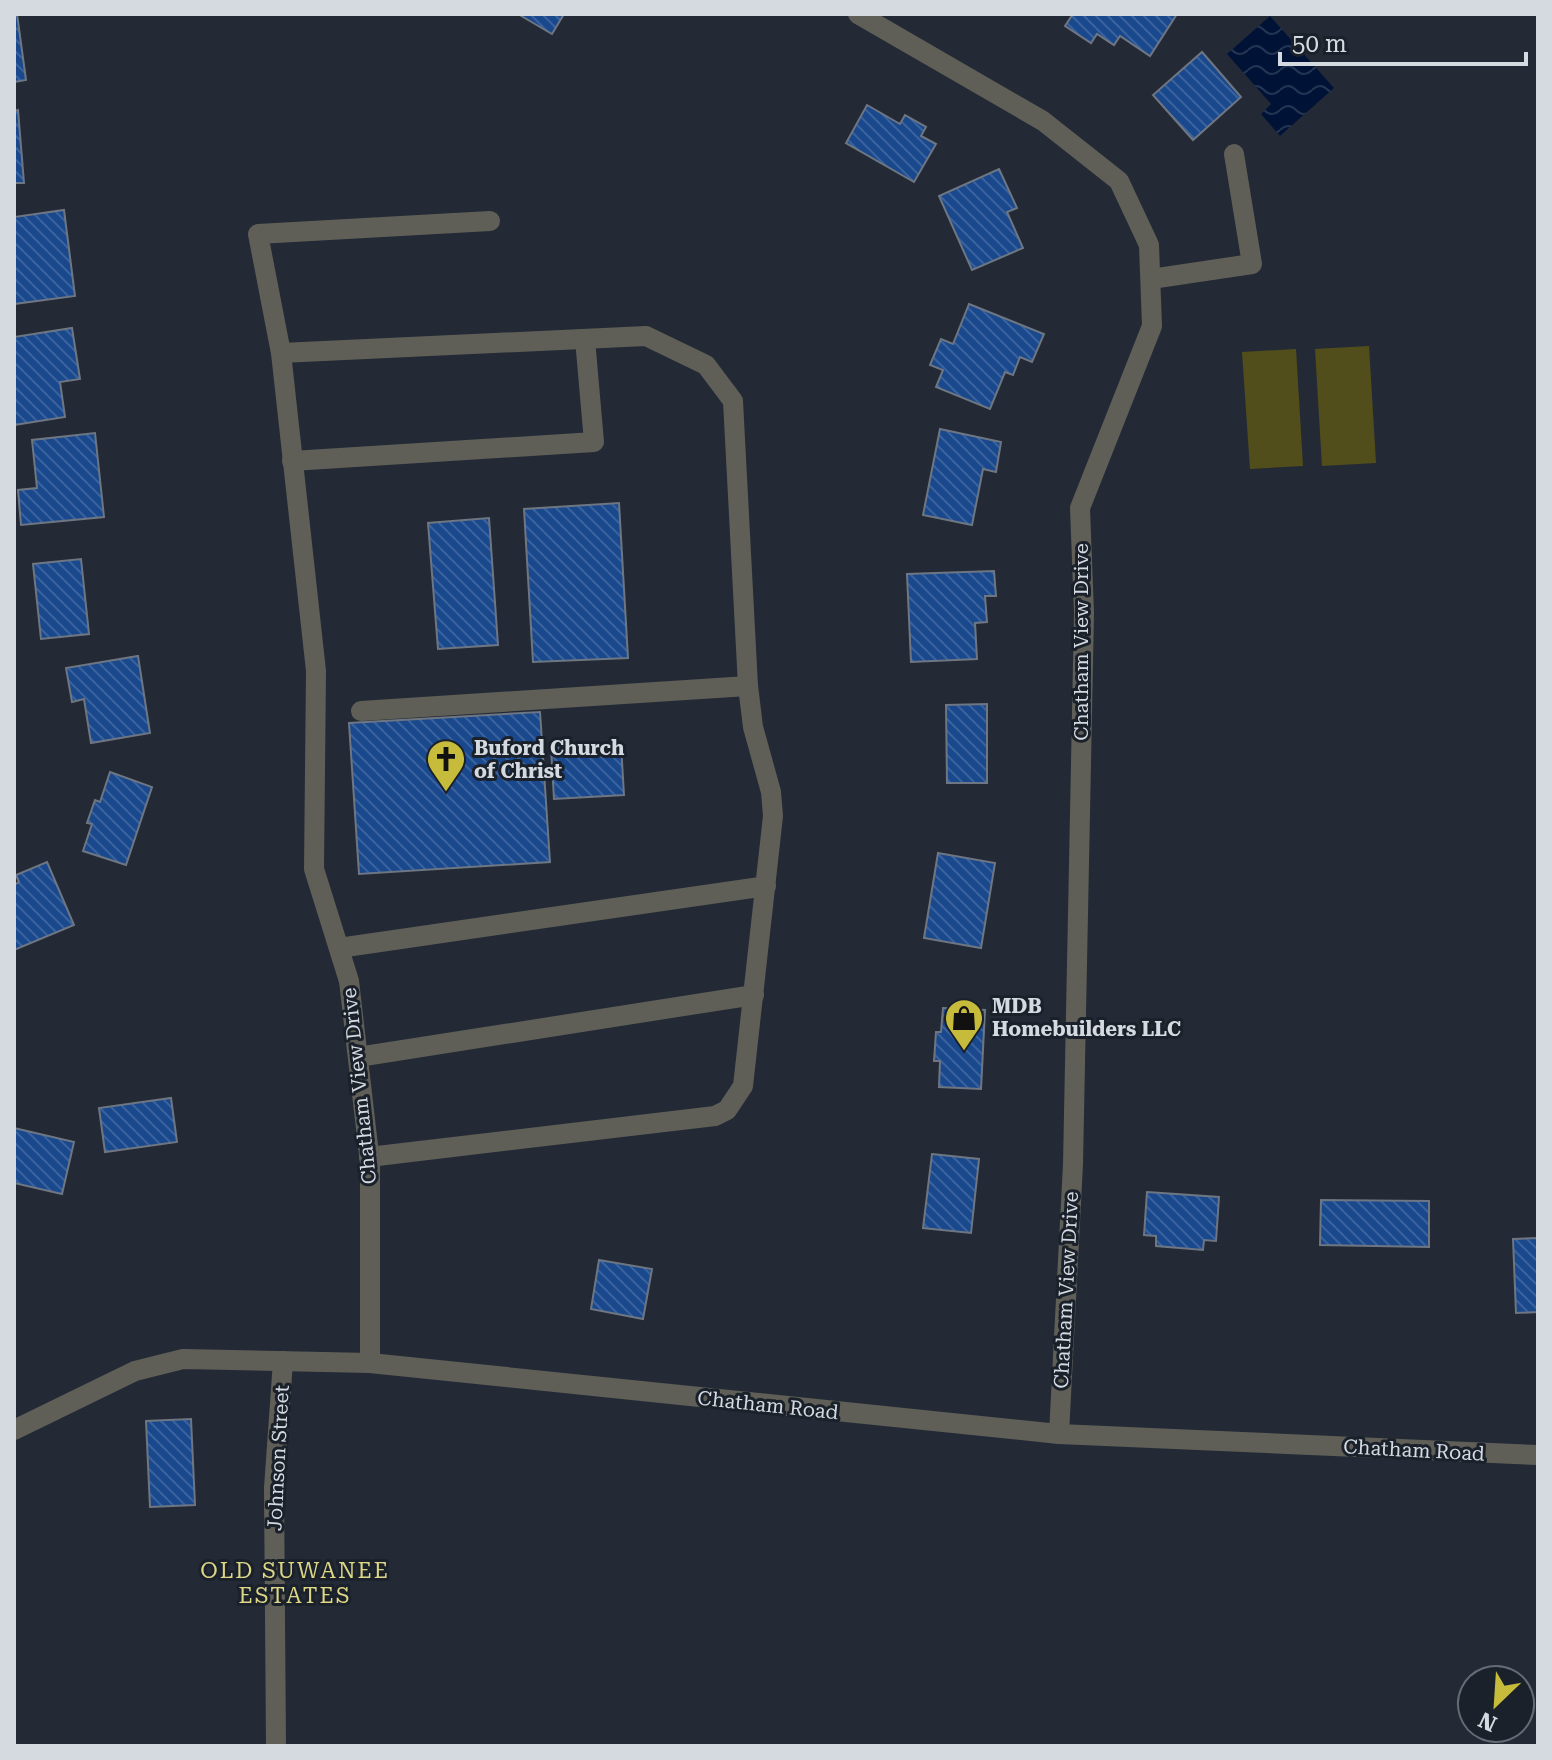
<svg xmlns="http://www.w3.org/2000/svg" width="1552" height="1760" font-family="'Roboto Serif',serif">
  <style>
    .grass { fill: #524e1b }
    .water { fill: url(#water-waves) }
    .building { fill: url(#building-back-hatch); stroke: #6d7682; stroke-width: 2 }
    .lines { fill: none; stroke-linecap: round; stroke-linejoin: round }
    .minor { stroke: #5f5f58; stroke-width: 20 }
    .labels { text-anchor: middle; dominant-baseline: central; stroke-width: 6; stroke-linejoin: round; paint-order: stroke }
    .street-label { font-size: 20px; fill: #d5dae1; stroke: #1a212b }
    .poi-label { font-size: 20px; font-weight: bold; fill: #d5dae1; stroke: #1a212b; text-anchor: start }
    .neighbourhood-label { font-size: 22px; letter-spacing: 2px; fill: #ddd687; stroke: #1a212b }
  </style>
  <defs>
    <pattern id="water-waves" width="16" height="10" patternUnits="userSpaceOnUse" patternTransform="scale(2)"><rect width="16" height="10" fill="#001336"/><path d="M0 5q4-4 8 0t8 0" fill="none" stroke="#243553"/></pattern>
    <pattern id="building-back-hatch" width="6" height="6" patternUnits="userSpaceOnUse" patternTransform="scale(2)"><rect width="6" height="6" fill="#19488d"/><path d="M-1 5l2 2M0 0l6 6M5-1l2 2" fill="none" stroke="#3a629d"/></pattern>
  </defs>
  <rect width="100%" height="100%" fill="#232a35"/>
  <g class="grass">
    <polygon points="1369,346 1376,463 1322,466 1315,349"/>
    <polygon points="1296,349 1303,466 1250,469 1242,352"/>
  </g>
  <polygon class="water" points="1270,16 1334,88 1280,136 1261,114 1271,104 1227,54"/>
  <g class="building">
    <polygon points="14,14 17,14 26,80 14,82"/>
    <polygon points="518,14 564,14 552,34"/>
    <polygon points="1073,14 1177,14 1150,56 1120,36 1114,45 1097,34 1091,43 1065,26"/>
    <polygon points="1202,52 1241,97 1193,140 1153,95"/>
    <polygon points="867,105 900,124 905,115 926,127 921,136 936,144 914,182 846,143"/>
    <polygon points="18,110 24,183 14,183 14,111"/>
    <polygon points="999,169 1017,208 1007,212 1023,248 972,270 939,196"/>
    <polygon points="64,210 75,296 14,304 14,217"/>
    <polygon points="969,304 1044,334 1032,362 1020,357 1013,375 1005,372 990,409 936,387 943,370 930,365 941,339 953,344"/>
    <polygon points="72,328 80,379 60,382 65,417 14,425 14,337"/>
    <polygon points="940,429 1001,442 996,472 983,469 972,525 923,515"/>
    <polygon points="95,433 104,517 21,525 18,490 37,488 32,440"/>
    <polygon points="619,503 628,658 533,662 524,509"/>
    <polygon points="489,518 498,645 438,649 428,523"/>
    <polygon points="81,559 89,634 41,639 33,564"/>
    <polygon points="994,571 996,596 985,596 987,622 975,623 977,659 911,662 907,574"/>
    <polygon points="138,656 150,733 91,743 84,699 72,702 66,668"/>
    <polygon points="987,704 987,783 947,783 946,705"/>
    <polygon points="540,712 550,862 359,874 349,723"/>
    <polygon points="621,745 624,795 554,799 551,748"/>
    <polygon points="110,772 152,787 126,865 83,851 92,824 87,823 95,800 100,802"/>
    <polygon points="938,853 995,863 981,948 924,938"/>
    <polygon points="47,862 74,925 14,950 14,885 19,882 16,875"/>
    <polygon points="943,1008 985,1010 981,1089 939,1087 940,1061 934,1061 936,1032 941,1032"/>
    <polygon points="171,1098 177,1142 105,1152 99,1108"/>
    <polygon points="14,1128 74,1142 62,1194 14,1183"/>
    <polygon points="932,1154 979,1159 971,1233 923,1228"/>
    <polygon points="1147,1192 1219,1197 1216,1241 1204,1240 1203,1250 1156,1246 1156,1236 1144,1235"/>
    <polygon points="1321,1200 1429,1201 1429,1247 1320,1245"/>
    <polygon points="1538,1238 1538,1312 1516,1313 1513,1239"/>
    <polygon points="599,1260 652,1269 643,1319 591,1309"/>
    <polygon points="191,1419 195,1505 150,1507 146,1421"/>
  </g>
  <g class="lines">
    <g class="minor">
      <polyline points="858,14 1043,121 1119,181 1149,245 1152,326 1080,508 1084,613 1073,1164 1059,1434"/>
      <polyline points="1151,279 1252,264 1234,154"/>
      <polyline points="281,353 646,336 706,365 733,401 748,686 753,727 771,792 773,816 743,1086 727,1110 715,1116 369,1157"/>
      <polyline points="292,461 594,442 585,339"/>
      <polyline points="361,711 748,686"/>
      <polyline points="339,948 766,886"/>
      <polyline points="358,1057 754,995"/>
      <polyline points="370,1363 370,1163 349,981 314,869 316,671 281,353 258,234 490,221"/>
      <polyline points="14,1430 135,1371 183,1359 370,1363 1059,1434 1538,1455"/>
      <polyline points="276,1746 274,1488 283,1361"/>
    </g>
  </g>
  <defs>
    <symbol id="church-pin" viewBox="-11 -11 22 30"><path d="M0 17L-7.5 6A9.5 9.5 0 1 1 7.5 6Z" fill="#c7bb3c" stroke="#1a212b"/><path d="M-1.2-6h2.4v3.5h3.3v2.4h-3.3V6h-2.4V-.1h-3.3v-2.4h3.3Z" fill="#111"/></symbol>
    <symbol id="shop-pin" viewBox="-11 -11 22 30"><path d="M0 17L-7.5 6A9.5 9.5 0 1 1 7.5 6Z" fill="#c7bb3c" stroke="#1a212b"/><path d="M-5-2.5h2.3a2.7 3.5 0 0 1 5.4 0H5L5.5 6h-11ZM-1.5-2.5h3a1.5 2.3 0 0 0-3 0Z" fill="#111"/></symbol>
  </defs>
  <g fill-rule="evenodd">
    <use href="#church-pin" x="424" y="737" width="44" height="60"/>
    <use href="#shop-pin" x="942" y="996" width="44" height="60"/>
  </g>
  <g class="labels">
    <g class="street-label">
      <text transform="translate(1081 642) rotate(-90)">Chatham View Drive</text>
      <text transform="translate(359 1086) rotate(-96)">Chatham View Drive</text>
      <text transform="translate(1066 1290) rotate(-87)">Chatham View Drive</text>
      <text transform="translate(768 1405) rotate(6)">Chatham Road</text>
      <text transform="translate(1414 1450) rotate(3)">Chatham Road</text>
      <text transform="translate(278 1458) rotate(-87)">Johnson Street</text>
    </g>
    <g class="poi-label">
      <text x="474" y="748">Buford Church<tspan x="474" dy="23">of Christ</tspan></text>
      <text x="992" y="1006">MDB<tspan x="992" dy="23">Homebuilders LLC</tspan></text>
    </g>
    <g class="neighbourhood-label">
      <text x="295" y="1570">OLD SUWANEE<tspan x="295" dy="25">ESTATES</tspan></text>
    </g>
  </g>
  <rect width="1552" height="1760" fill="none" stroke="#d5dae1" stroke-width="32"/>
  <g transform="translate(1496 1704) rotate(205)"><circle r="38" fill="#1a212b" stroke="#656b74" stroke-width="2"/>
  <path d="M0-6L14 30L0 20L-14 30Z" fill="#c7bb3c"/>
  <text y="-12" font-size="22" font-weight="bold" text-anchor="middle" fill="#d5dae1">N</text>
  </g>
  <path d="M1280 52v12h246v-12" fill="none" stroke="#d5dae1" stroke-width="4"/>
  <text x="1292" y="52" font-size="24" fill="#d5dae1" stroke="#1a212b" stroke-width="6" paint-order="stroke">50 m</text>
</svg>
